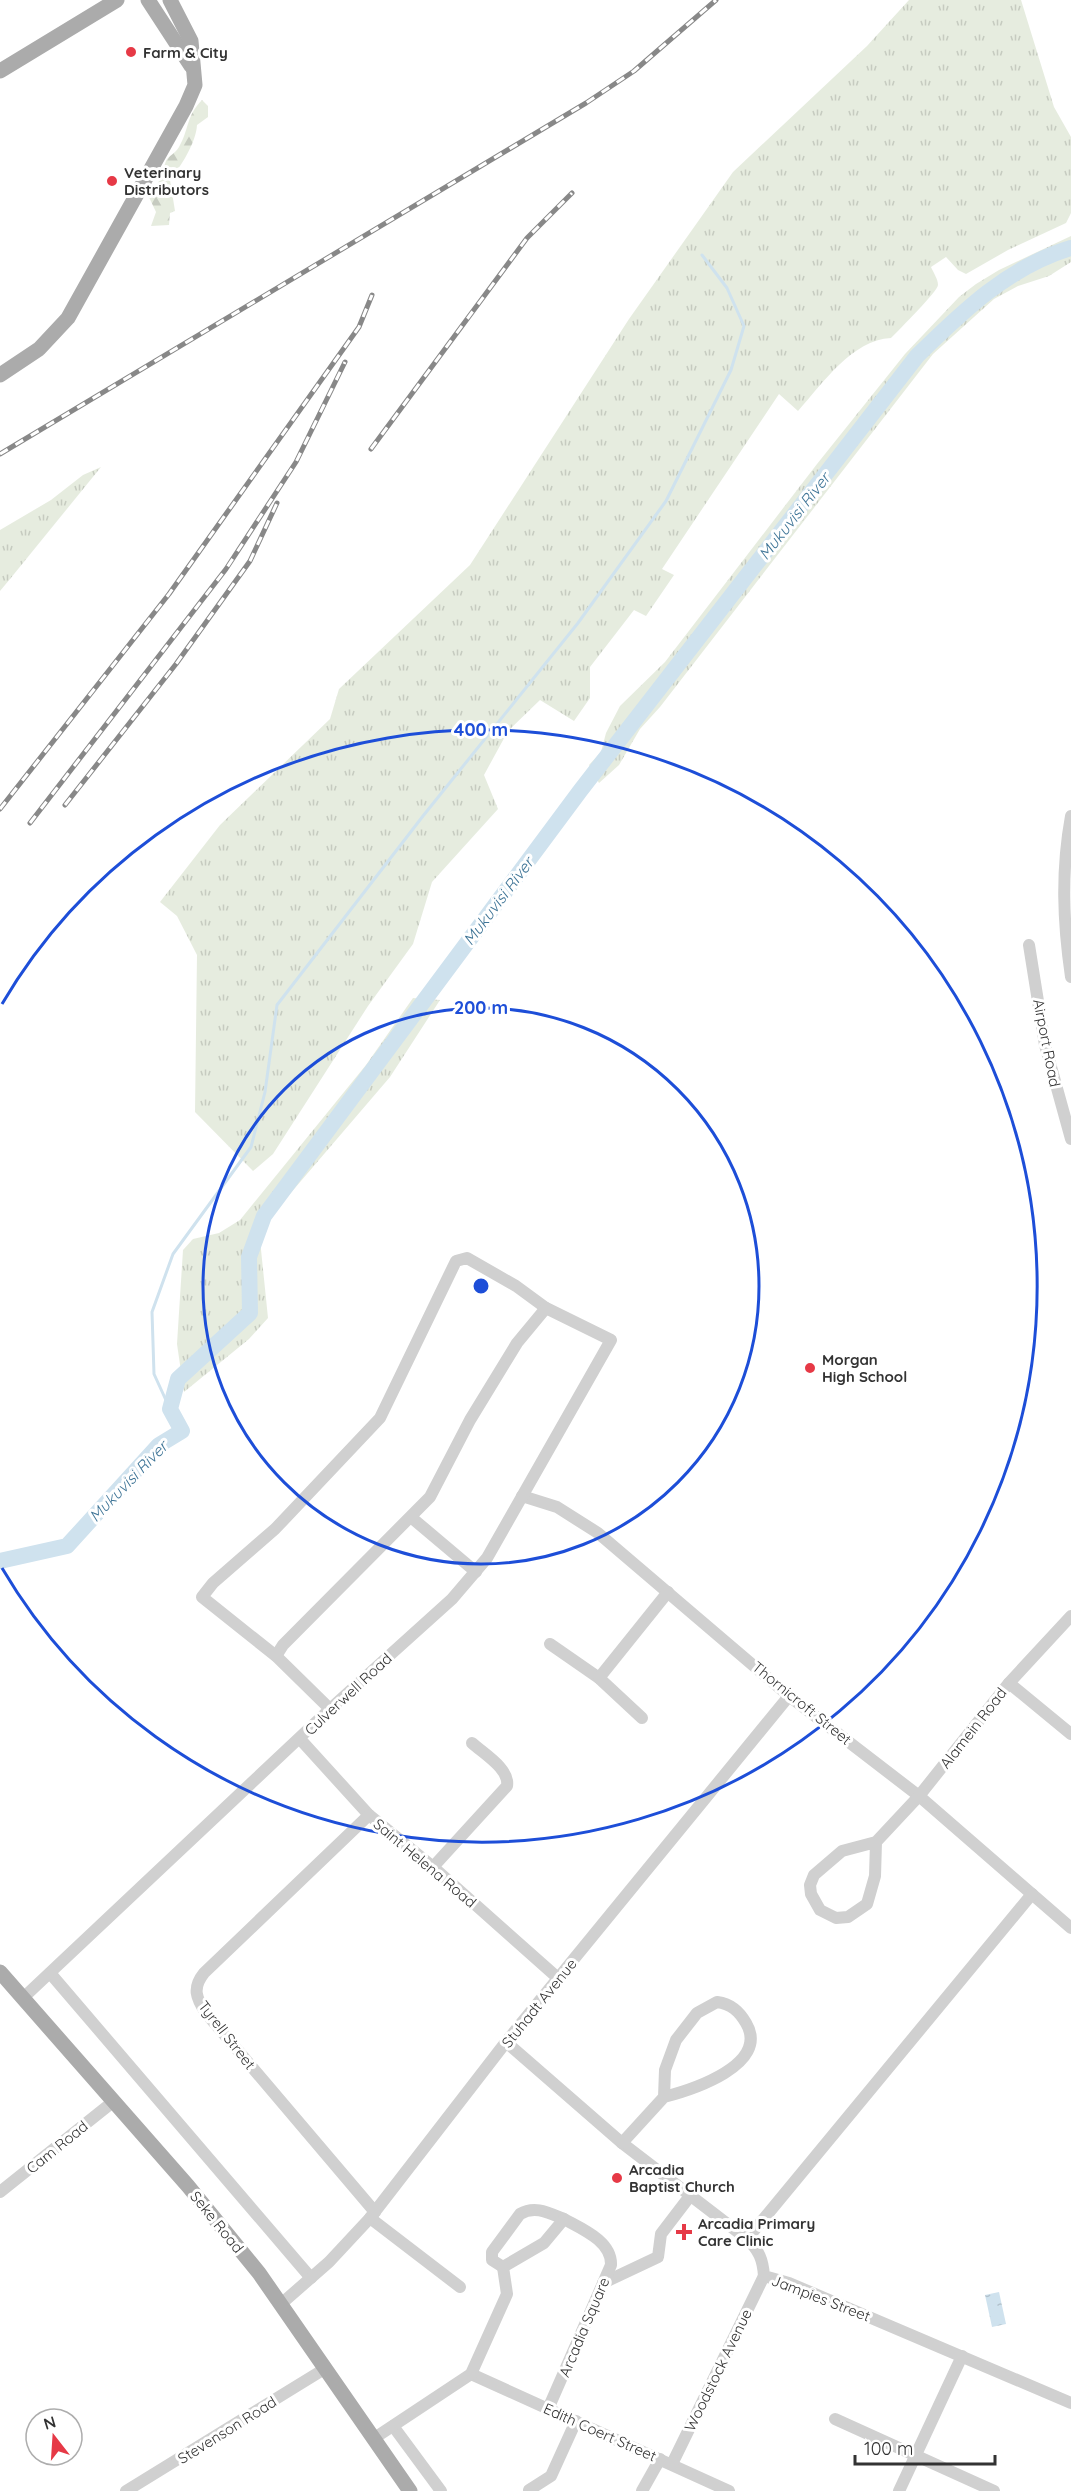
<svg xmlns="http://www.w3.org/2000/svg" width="1071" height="2491" font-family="Quicksand,sans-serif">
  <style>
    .grass { fill: url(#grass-tufts) }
    .forest { fill: url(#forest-firs) }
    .water { fill: url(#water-ripples) }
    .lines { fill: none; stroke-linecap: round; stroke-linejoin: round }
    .stream { stroke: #cfe2ee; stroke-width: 3 }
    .river { stroke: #cfe2ee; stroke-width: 16 }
    .minor { stroke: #d0d0d0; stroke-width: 12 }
    .major { stroke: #ababab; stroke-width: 15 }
    .rail-casing { stroke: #888; stroke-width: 5 }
    .rail { stroke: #fff; stroke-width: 3; stroke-dasharray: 9; stroke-linecap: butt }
    .ring { fill: none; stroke: #1d4ed8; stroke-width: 3 }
    .poi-dot { fill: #e63946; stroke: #fff; stroke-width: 2 }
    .labels { text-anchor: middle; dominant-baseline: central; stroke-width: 6; stroke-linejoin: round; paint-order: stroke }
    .poi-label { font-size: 15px; font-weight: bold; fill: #333; stroke: #fff; text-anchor: start }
    .street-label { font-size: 15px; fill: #333; stroke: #fff }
    .water-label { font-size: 16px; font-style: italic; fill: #3f7597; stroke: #fff }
    .centre { fill: #1d4ed8; stroke: #fff; stroke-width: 3 }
    .ring-label { font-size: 18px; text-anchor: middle; font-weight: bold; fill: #1d4ed8; stroke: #fff; stroke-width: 6; stroke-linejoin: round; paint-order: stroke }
  </style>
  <defs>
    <pattern id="grass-tufts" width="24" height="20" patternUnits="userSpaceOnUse" patternTransform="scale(1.5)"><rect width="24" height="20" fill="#e6ecdf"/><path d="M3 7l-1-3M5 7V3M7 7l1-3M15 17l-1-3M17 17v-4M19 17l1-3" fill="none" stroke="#c6cbc0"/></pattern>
    <pattern id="forest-firs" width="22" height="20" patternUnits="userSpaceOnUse" patternTransform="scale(1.5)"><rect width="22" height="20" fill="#e6ecdf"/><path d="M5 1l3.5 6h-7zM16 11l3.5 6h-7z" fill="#c6cbc0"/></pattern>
    <pattern id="water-ripples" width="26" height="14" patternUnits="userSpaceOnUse" patternTransform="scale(1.5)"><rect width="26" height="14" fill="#cfe2ee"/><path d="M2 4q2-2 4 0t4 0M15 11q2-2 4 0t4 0" fill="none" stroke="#b2c2cd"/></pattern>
  </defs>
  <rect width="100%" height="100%" fill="#fff"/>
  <g class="grass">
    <path d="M909,0H1021L1054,107L1071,137V213L1066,223L1008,250L966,274L958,270L946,257L931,267C933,272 938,279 938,285C938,291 899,330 891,338C852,340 823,383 798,411L779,394L662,569L674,575L646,616L634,610L590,667V698L574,721L540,700L508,731L484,775L498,809L432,882L413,944L368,1006L273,1154L253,1171L195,1112L197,955L177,916L160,902L220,825L330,719L339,689L470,565L629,319L733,172L867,46Z"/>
    <polygon points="1071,236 1071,262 1049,276 1018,286 994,299 933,354 660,707 640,729 619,765 599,783 589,765 601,752 606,733 620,706 665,662 817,464 905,354 959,297 976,284 999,270"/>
    <polygon points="101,467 10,579 0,591 0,530 51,500 83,475"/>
    <polygon points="413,998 440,1000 390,1077 259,1230 268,1318 249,1339 184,1392 177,1344 183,1250 193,1239 219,1233 240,1220 366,1065"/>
  </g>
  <path class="forest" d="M202,100L208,106V117L197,125C196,143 181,166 170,180L175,211L170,213L169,225L151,226L156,212L147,193C161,185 161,175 166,161C168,156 176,153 179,147C189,130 186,116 202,100Z"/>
  <polygon class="water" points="999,2292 1006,2324 992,2327 985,2295"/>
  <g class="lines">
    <polyline class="stream" points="170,1409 154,1374 152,1312 173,1254 251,1147 265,1092 277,1005 423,816 578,623 666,501 731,370 744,326 727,288 702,255"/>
    <path class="river" d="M0,1561L67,1546L159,1445L182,1431L170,1409L178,1379L250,1313L249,1257L264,1216L580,791L917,356C963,311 1008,267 1071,248"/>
    <g class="minor">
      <path d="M1071,816C1061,871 1063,922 1071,977"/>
      <polyline points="1029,945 1045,1045 1071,1139"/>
      <polyline points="522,1496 557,1507 598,1533 789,1696 919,1796 1071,1928"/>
      <polyline points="412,1518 476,1572"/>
      <polyline points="550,1644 599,1678 642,1718"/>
      <polyline points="599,1678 668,1592"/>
      <polyline points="1009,1683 1071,1734"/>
      <polyline points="330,1709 276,1656 202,1597 213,1583 275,1529 380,1418 456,1261 467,1258 516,1286 546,1308"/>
      <polyline points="300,1739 369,1815 433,1867 559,1979"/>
      <path d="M369,1815L204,1973C192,1988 196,1998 206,2013L375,2212"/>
      <polyline points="876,1842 875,1876 867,1904 848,1917 836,1918 820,1910 811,1894 810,1885 814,1875 842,1851 876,1842 919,1796 1009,1683 1071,1616"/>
      <path d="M433,1867L507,1786C510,1769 484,1754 472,1743"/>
      <polyline points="50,1973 311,2278"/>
      <polyline points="23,1998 330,1709 452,1599 487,1558 611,1340 546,1308 517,1343 470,1420 430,1497 283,1645 276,1656"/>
      <path d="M506,2042L622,2143L747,2239C759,2250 763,2260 764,2276L789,2283L1071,2403"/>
      <path d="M622,2143L664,2097L665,2070L676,2040L697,2013L717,2002C731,2004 739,2011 746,2023C771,2065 691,2090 664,2097"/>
      <polyline points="0,2192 114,2101"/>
      <polyline points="370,2218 460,2287"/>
      <polyline points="747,2239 1032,1894"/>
      <path d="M503,2267L492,2260V2252L520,2214C535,2205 549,2213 564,2219"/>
      <polyline points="603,2283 658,2257 661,2234 690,2196"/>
      <polyline points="281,2304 329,2262 370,2218 506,2042 789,1696"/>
      <polyline points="471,2374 729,2491"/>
      <polyline points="835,2419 994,2491"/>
      <polyline points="393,2426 441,2491"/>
      <path d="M373,2439L471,2374L507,2294L503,2267L544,2243L564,2219C582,2229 612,2241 611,2265L548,2409"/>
      <polyline points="672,2464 764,2276"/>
      <polyline points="529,2490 551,2476 576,2421"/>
      <polyline points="126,2491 326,2368"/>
      <polyline points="642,2491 660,2459"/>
      <polyline points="899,2491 962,2356"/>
    </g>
    <g class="major">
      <polyline points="148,0 191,66"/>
      <polyline points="0,71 117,0"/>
      <polyline points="0,375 39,349 68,318 186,106 195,85 191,41 170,0"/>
      <polyline points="0,1972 188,2186 259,2273 410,2491"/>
    </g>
    <defs>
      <g id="rail">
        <polyline points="371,449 527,238 572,193"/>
        <polyline points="0,454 586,103 634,71 716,0"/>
        <polyline points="65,805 176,664 250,561 277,503"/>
        <polyline points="0,809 169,594 359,327 372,295"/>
        <polyline points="30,823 226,569 296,462 345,362"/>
      </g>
    </defs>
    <use href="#rail" class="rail-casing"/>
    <use href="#rail" class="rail"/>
  </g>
  <g class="ring">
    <circle cx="481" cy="1286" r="278"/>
    <path d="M2 1004A556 556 0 1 1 2 1568"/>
  </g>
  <g class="poi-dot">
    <circle cx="131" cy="52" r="6"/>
    <circle cx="112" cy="181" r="6"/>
    <circle cx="810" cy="1368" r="6"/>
    <circle cx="617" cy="2178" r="6"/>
    <path d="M681 2223h6v6h6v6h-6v6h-6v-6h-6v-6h6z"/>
  </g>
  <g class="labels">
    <g class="poi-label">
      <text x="143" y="52">Farm &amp; City</text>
      <text x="124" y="172">Veterinary<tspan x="124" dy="17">Distributors</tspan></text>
      <text x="822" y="1359">Morgan<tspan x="822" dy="17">High School</tspan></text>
      <text x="629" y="2169">Arcadia<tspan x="629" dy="17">Baptist Church</tspan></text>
      <text x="698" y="2223">Arcadia Primary<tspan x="698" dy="17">Care Clinic</tspan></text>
    </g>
    <g class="street-label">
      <text transform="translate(1047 1043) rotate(79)">Airport Road</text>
      <text transform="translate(348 1694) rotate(-43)">Culverwell Road</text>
      <text transform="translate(802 1703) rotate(39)">Thornicroft Street</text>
      <text transform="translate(973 1728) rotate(-52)">Alamein Road</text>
      <text transform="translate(425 1863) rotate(40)">Saint Helena Road</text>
      <text transform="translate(539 2003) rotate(-51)">Stuhadt Avenue</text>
      <text transform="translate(227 2035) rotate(52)">Tyrell Street</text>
      <text transform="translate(57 2147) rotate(-39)">Cam Road</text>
      <text transform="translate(217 2222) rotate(51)">Seke Road</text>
      <text transform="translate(821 2298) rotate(21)">Jampies Street</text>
      <text transform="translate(584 2327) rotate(-67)">Arcadia Square</text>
      <text transform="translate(718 2370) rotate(-64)">Woodstock Avenue</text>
      <text transform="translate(227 2430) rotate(-32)">Stevenson Road</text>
      <text transform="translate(600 2432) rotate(24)">Edith Coert Street</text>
    </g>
    <g class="water-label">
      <text transform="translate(794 516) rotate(-52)">Mukuvisi River</text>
      <text transform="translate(498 901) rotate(-53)">Mukuvisi River</text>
      <text transform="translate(128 1481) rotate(-46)">Mukuvisi River</text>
    </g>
  </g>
  <circle cx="481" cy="1286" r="9" class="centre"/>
  <g class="ring-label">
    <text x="481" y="736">400 m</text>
    <text x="481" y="1014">200 m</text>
  </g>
  <g transform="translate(54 2437) rotate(343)"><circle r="28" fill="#ffffff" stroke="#adadad" stroke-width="1.5"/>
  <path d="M0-4.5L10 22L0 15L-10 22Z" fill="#e63946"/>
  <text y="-9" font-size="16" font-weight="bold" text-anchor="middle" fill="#333333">N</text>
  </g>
  <path d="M855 2455v9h140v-9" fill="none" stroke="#333333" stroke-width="3"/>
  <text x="864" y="2455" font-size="18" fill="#333333" stroke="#ffffff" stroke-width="4.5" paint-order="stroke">100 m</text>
</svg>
